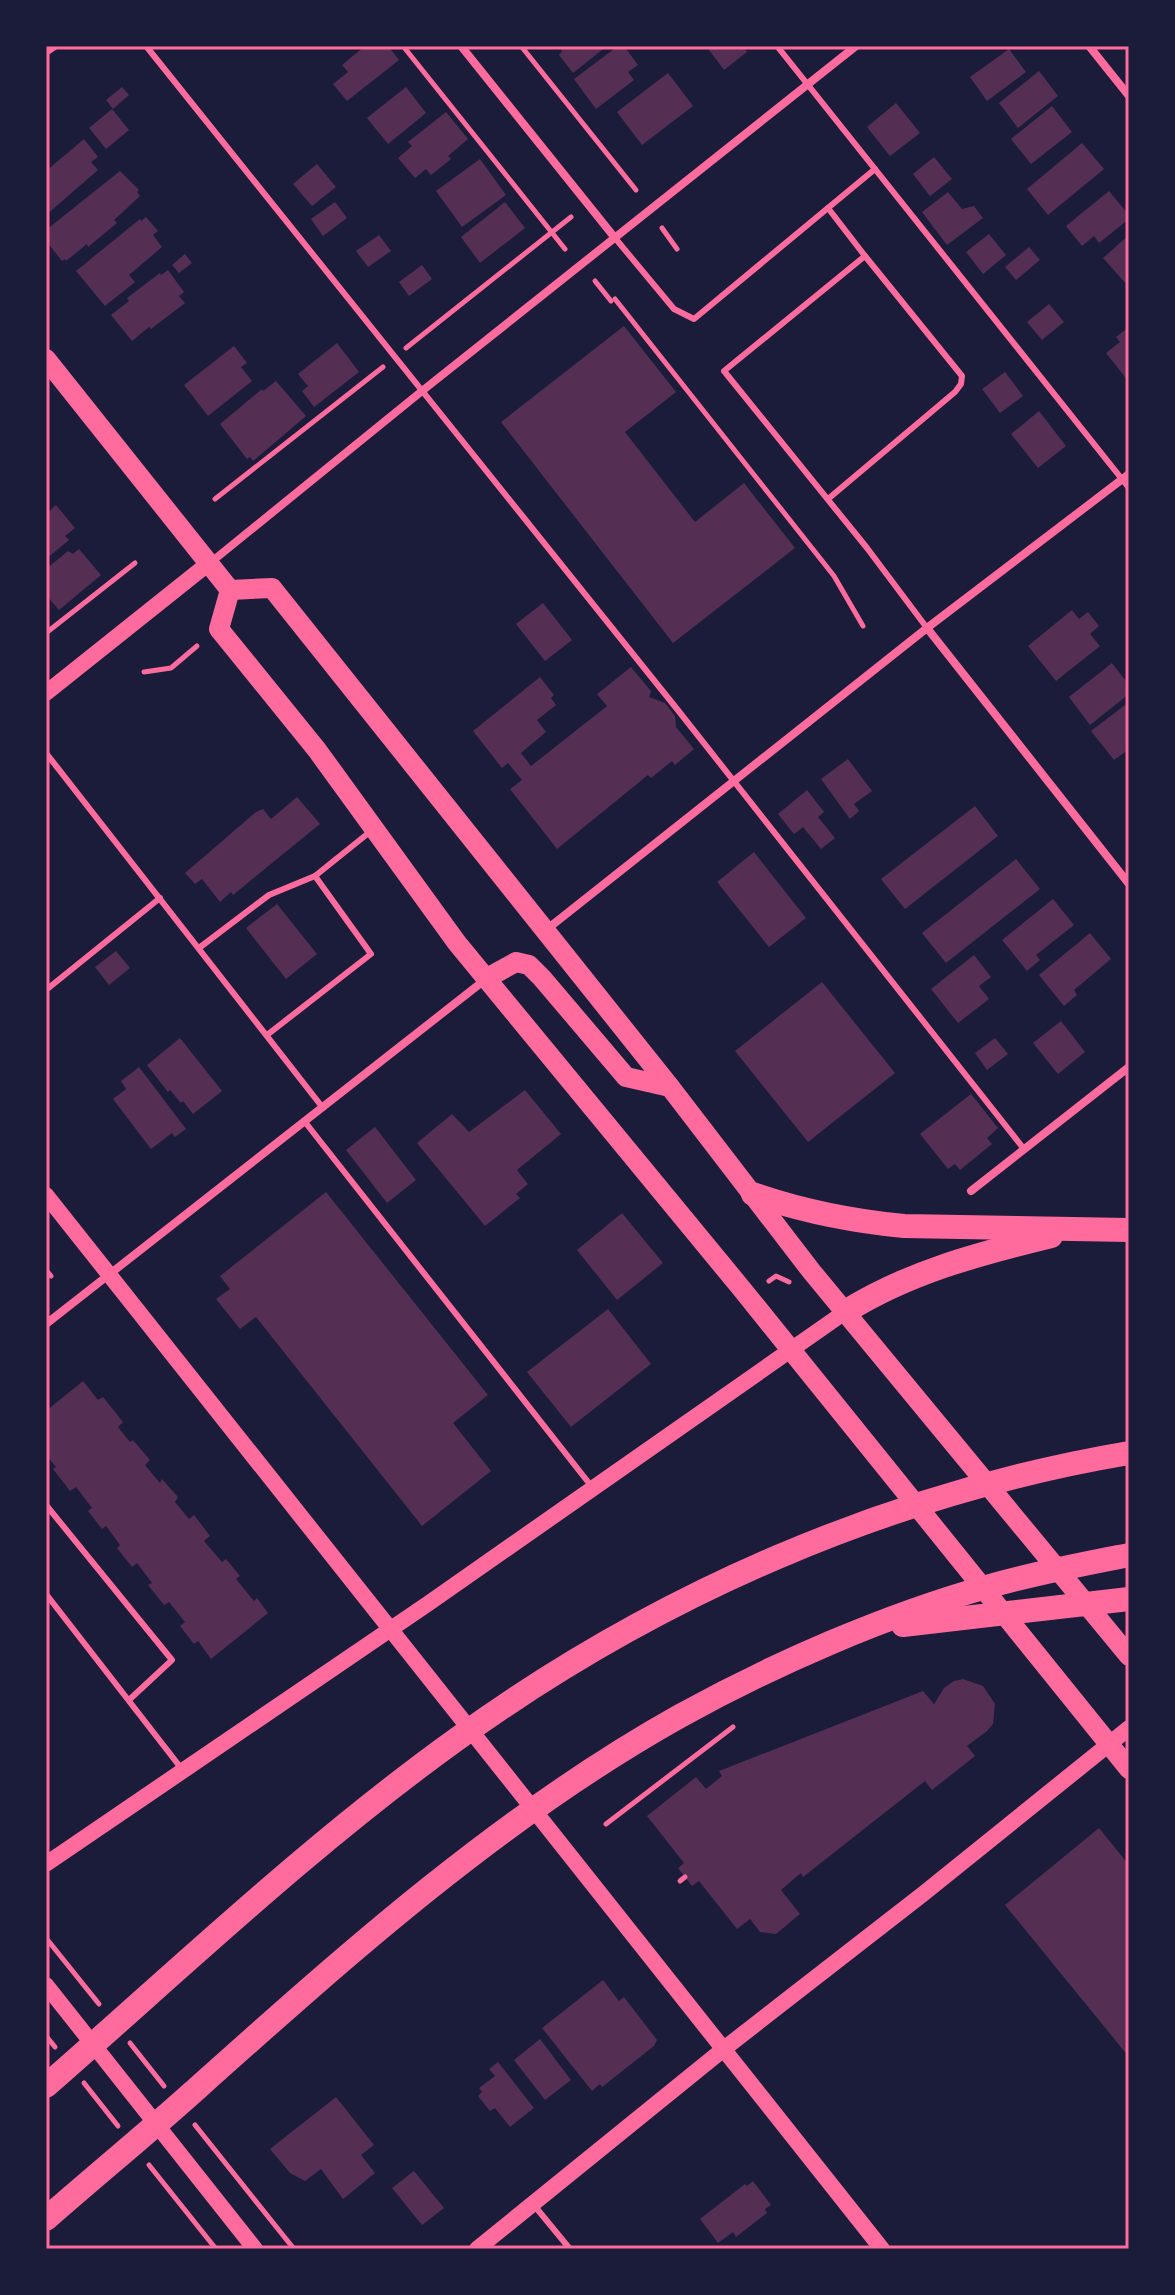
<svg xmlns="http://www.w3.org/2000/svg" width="1175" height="2295" font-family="'IBM Plex Sans',sans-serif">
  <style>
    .building { fill: #542f53 }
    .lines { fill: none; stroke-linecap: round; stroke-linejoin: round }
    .path { stroke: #ff6b9d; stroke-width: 5 }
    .service { stroke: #ff6b9d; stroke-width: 6 }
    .minor { stroke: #ff6b9d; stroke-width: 8 }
    .secondary { stroke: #ff6b9d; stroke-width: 16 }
    .primary { stroke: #ff6b9d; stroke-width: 20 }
    .motorway { stroke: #ff6b9d; stroke-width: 24 }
    .neatline { fill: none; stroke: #ff6b9d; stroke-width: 3 }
  </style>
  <rect width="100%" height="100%" fill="#1b1b3a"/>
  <g class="building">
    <polygon points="365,46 388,46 399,60 347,101 333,84 348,72 342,65"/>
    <polygon points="559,46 607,46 573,73 559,55 562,51"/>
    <polygon points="618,46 624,46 638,65 628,72 634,80 596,109 574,79"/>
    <polygon points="706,46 743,46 747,52 724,70"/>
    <polygon points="1009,49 1026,72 987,101 970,77"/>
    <polygon points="1039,71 1058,96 1018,128 999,103"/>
    <polygon points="668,73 693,106 642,145 617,112"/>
    <polygon points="122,87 129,95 113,109 106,100"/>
    <polygon points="406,87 426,113 388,144 367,118"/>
    <polygon points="896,103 920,133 890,156 867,127"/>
    <polygon points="1052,106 1072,132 1031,164 1011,139"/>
    <polygon points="112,109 129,130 106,149 89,128"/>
    <polygon points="446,112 468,139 448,156 451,159 431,175 426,169 415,178 398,158 412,146 408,142"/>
    <polygon points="84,139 98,157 91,162 98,170 46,215 46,171"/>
    <polygon points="1082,143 1104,169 1048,215 1027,189"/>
    <polygon points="934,157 952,179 930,196 913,174"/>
    <polygon points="480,159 506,195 462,227 436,191"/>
    <polygon points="317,164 336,187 312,206 293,184"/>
    <polygon points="120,171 139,190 137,192 140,196 114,220 117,223 88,247 87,244 66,261 65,259 62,261 46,241 46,230"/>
    <polygon points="1109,191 1129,215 1129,219 1099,243 1094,236 1082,246 1066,226"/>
    <polygon points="948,192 962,209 974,206 983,218 947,245 922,212"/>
    <polygon points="335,202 347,218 323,236 311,219"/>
    <polygon points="505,202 525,228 480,263 461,237"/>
    <polygon points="146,217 158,231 153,235 162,247 129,275 135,282 105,306 76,271 140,219 141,221"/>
    <polygon points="989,234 1006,255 983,274 966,252"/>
    <polygon points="379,235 391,251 368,267 356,251"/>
    <polygon points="1129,235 1129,287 1103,258"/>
    <polygon points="1029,247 1040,260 1016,280 1005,267"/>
    <polygon points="185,254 192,263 179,273 172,265"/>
    <polygon points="422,265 432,279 409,296 399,282"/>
    <polygon points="168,270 184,292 179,296 185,303 151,329 149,327 132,341 111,315 129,301 127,298 160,273 161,275"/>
    <polygon points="1049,304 1064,322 1042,340 1027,322"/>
    <polygon points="624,326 676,392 625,432 695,522 744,483 795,548 673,643 501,422"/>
    <polygon points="1129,327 1129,382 1106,353 1120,342 1116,337"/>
    <polygon points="337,343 359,372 314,407 302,391 308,386 298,374"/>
    <polygon points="234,346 247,363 241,367 252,381 208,416 184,385"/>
    <polygon points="1005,372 1023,396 1000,413 982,389"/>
    <polygon points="276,381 306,416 253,461 250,457 247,459 220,424 262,389 263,391"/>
    <polygon points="1039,411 1066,446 1038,468 1011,434"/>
    <polygon points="56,505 75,528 65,536 69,540 46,559 46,514"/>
    <polygon points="79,549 101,575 59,610 46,595 46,569 68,551 73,554"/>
    <polygon points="543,603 572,640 545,661 516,624"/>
    <polygon points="1072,610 1079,619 1088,612 1099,626 1090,634 1100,646 1056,681 1028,646"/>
    <polygon points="1112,663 1129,685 1129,694 1090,725 1069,697"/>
    <polygon points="631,667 651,691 649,697 665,703 675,716 676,727 694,749 675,765 672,761 651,778 648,775 557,849 510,789 522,780 508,763 502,768 473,731 540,677 554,695 551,698 556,705 537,720 546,732 521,753 531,766 607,706 597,694"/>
    <polygon points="1125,705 1129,711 1129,749 1114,760 1091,731"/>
    <polygon points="848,759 872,791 854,804 859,811 850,819 821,779"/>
    <polygon points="807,790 824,812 818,817 835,838 821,849 803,827 794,834 778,814"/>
    <polygon points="297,797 320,824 233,895 231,892 220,902 202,879 195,884 185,873 256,812 263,809 271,819"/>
    <polygon points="975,806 998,836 905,909 881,879"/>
    <polygon points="754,852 806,918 769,947 717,882"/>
    <polygon points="1016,859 1040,889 946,963 922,933"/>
    <polygon points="1053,899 1074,925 1036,955 1040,960 1027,971 1002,940"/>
    <polygon points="277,904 317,954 286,979 246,928"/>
    <polygon points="1090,933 1111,959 1074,990 1077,995 1064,1006 1039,975"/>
    <polygon points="116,951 130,968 109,985 95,967"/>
    <polygon points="974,955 991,977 979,986 989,999 958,1023 931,989"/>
    <polygon points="822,982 895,1073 808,1142 735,1051"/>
    <polygon points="1061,1021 1085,1052 1058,1074 1033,1043"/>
    <polygon points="180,1038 222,1091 193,1114 183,1101 181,1103 170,1090 168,1092 147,1065"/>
    <polygon points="995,1038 1008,1054 987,1070 975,1053"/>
    <polygon points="139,1067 186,1129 175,1137 172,1133 151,1149 113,1099 126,1089 121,1081"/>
    <polygon points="525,1090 561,1134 517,1170 528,1184 516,1194 520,1198 485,1226 417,1143 452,1114 469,1132"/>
    <polygon points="971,1094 998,1128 987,1138 992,1144 960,1170 955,1164 948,1169 920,1134"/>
    <polygon points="375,1127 416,1180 387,1203 346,1150"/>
    <polygon points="326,1192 488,1395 453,1423 491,1471 422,1526 256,1317 240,1329 216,1299 230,1289 220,1276"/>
    <polygon points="622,1213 663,1263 617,1300 577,1250"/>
    <polygon points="608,1309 651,1364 571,1427 527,1372"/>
    <polygon points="83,1381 98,1400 103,1397 123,1422 118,1427 130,1442 133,1440 150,1460 145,1465 160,1483 162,1479 178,1497 175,1502 189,1519 194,1515 210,1536 204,1541 222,1562 226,1559 240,1576 236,1579 254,1601 257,1598 268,1613 211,1659 198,1641 194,1644 180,1626 185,1622 169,1602 164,1605 148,1585 152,1583 137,1563 132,1567 117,1548 120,1545 106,1526 102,1529 88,1511 92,1508 76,1487 70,1491 53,1469 56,1467 46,1455 46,1411"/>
    <polygon points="963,1679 983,1686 995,1704 993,1724 987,1731 967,1746 975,1756 932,1790 925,1781 803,1877 801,1873 781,1890 800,1914 776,1934 760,1932 750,1919 737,1929 699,1881 692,1886 678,1868 684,1863 647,1816 696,1777 706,1789 722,1776 719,1771 923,1691 934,1704 944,1688 954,1681"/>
    <polygon points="1099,1828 1129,1865 1129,2057 1005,1905"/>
    <polygon points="603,1980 619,2001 624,1997 657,2040 654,2046 602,2087 600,2084 592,2091 542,2028"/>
    <polygon points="540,2039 571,2080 545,2100 514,2060"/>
    <polygon points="498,2062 534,2108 510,2127 495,2108 490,2111 478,2096 482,2092 479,2088 495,2076 489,2069"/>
    <polygon points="336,2097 374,2145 361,2155 375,2173 343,2199 321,2169 305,2181 290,2173 270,2149"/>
    <polygon points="414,2171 444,2208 422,2225 392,2188"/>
    <polygon points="753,2181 771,2205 765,2209 767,2213 736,2237 733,2232 718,2243 700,2219 745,2184 747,2186"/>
  </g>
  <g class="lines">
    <g class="path">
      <polyline points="403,46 565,249"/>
      <polyline points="521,46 636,190"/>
      <polyline points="662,228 677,249"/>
      <polyline points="595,281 611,301"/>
      <polyline points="615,299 834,576 863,626"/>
      <polyline points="406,348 571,217"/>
      <polyline points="215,499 383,367"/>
      <polyline points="46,633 135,563"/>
      <polyline points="144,672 171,668 197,646"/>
      <polyline points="46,1270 51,1276"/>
      <polyline points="769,1281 776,1276 789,1282"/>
      <polyline points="606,1824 733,1727"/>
      <polyline points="680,1881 685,1877"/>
      <polyline points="46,1938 99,2004"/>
      <polyline points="46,2036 55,2047"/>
      <polyline points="130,2043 164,2086"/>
      <polyline points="84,2083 118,2126"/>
      <polyline points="195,2125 294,2249"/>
      <polyline points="149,2165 216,2249"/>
    </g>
    <g class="service">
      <polyline points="146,46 677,709 1024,1149"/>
      <polyline points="777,46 1129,488"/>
      <polyline points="46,53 56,46"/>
      <polyline points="828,208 865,256 724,371 867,548 927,628"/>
      <polyline points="615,238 674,309 694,319 875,169"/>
      <polyline points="828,499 955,392 961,384 962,376 865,256"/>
      <polyline points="46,753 323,1108"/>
      <polyline points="199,948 269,895 315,876"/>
      <polyline points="46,990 160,898"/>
      <polyline points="267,1035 371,954 315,876 371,831"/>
      <polyline points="305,1122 592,1487"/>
      <polyline points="46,1505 172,1660 129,1700"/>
      <polyline points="46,1594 181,1768"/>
      <polyline points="533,2204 570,2249"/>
    </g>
    <g class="minor">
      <polyline points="461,46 615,238"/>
      <polyline points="1089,46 1129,96"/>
      <polyline points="210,563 422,391 856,46"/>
      <polyline points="927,628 1129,884"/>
      <polyline points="546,930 927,628 1129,474"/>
      <polyline points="971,1191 1129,1067"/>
      <polyline points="46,1324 486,979"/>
    </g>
    <g class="secondary">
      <polyline points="46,693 209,563"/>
      <polyline points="46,1195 882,2249"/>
      <polyline points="46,1864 429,1603 845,1312"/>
      <polyline points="46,1985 255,2249"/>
      <polyline points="477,2249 725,2048 923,1894 1129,1728"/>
    </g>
    <g class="primary">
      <polyline points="46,359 230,590"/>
      <polyline points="230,590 219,629 317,750 457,943 741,1288 1129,1769"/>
      <polyline points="230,590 272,588 670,1087 812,1272 1129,1656"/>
      <polyline points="487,978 516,962 529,965 542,978 626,1077 670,1087"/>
    </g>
    <g class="motorway">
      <path d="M753,1194C802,1211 853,1221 904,1226L1129,1230"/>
      <path d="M845,1312C909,1272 978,1254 1051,1236"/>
      <polyline points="903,1625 1129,1599"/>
      <path d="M46,2086C181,1968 312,1843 457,1739C656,1595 887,1494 1129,1453"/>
      <path d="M46,2219C95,2176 145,2135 193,2092C345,1956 501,1816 680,1716C774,1664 886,1615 990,1586C1035,1573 1083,1564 1129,1555"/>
    </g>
  </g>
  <rect width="1175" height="2295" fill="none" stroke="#1b1b3a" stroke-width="96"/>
  <rect x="48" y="48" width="1079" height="2199" class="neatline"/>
</svg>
